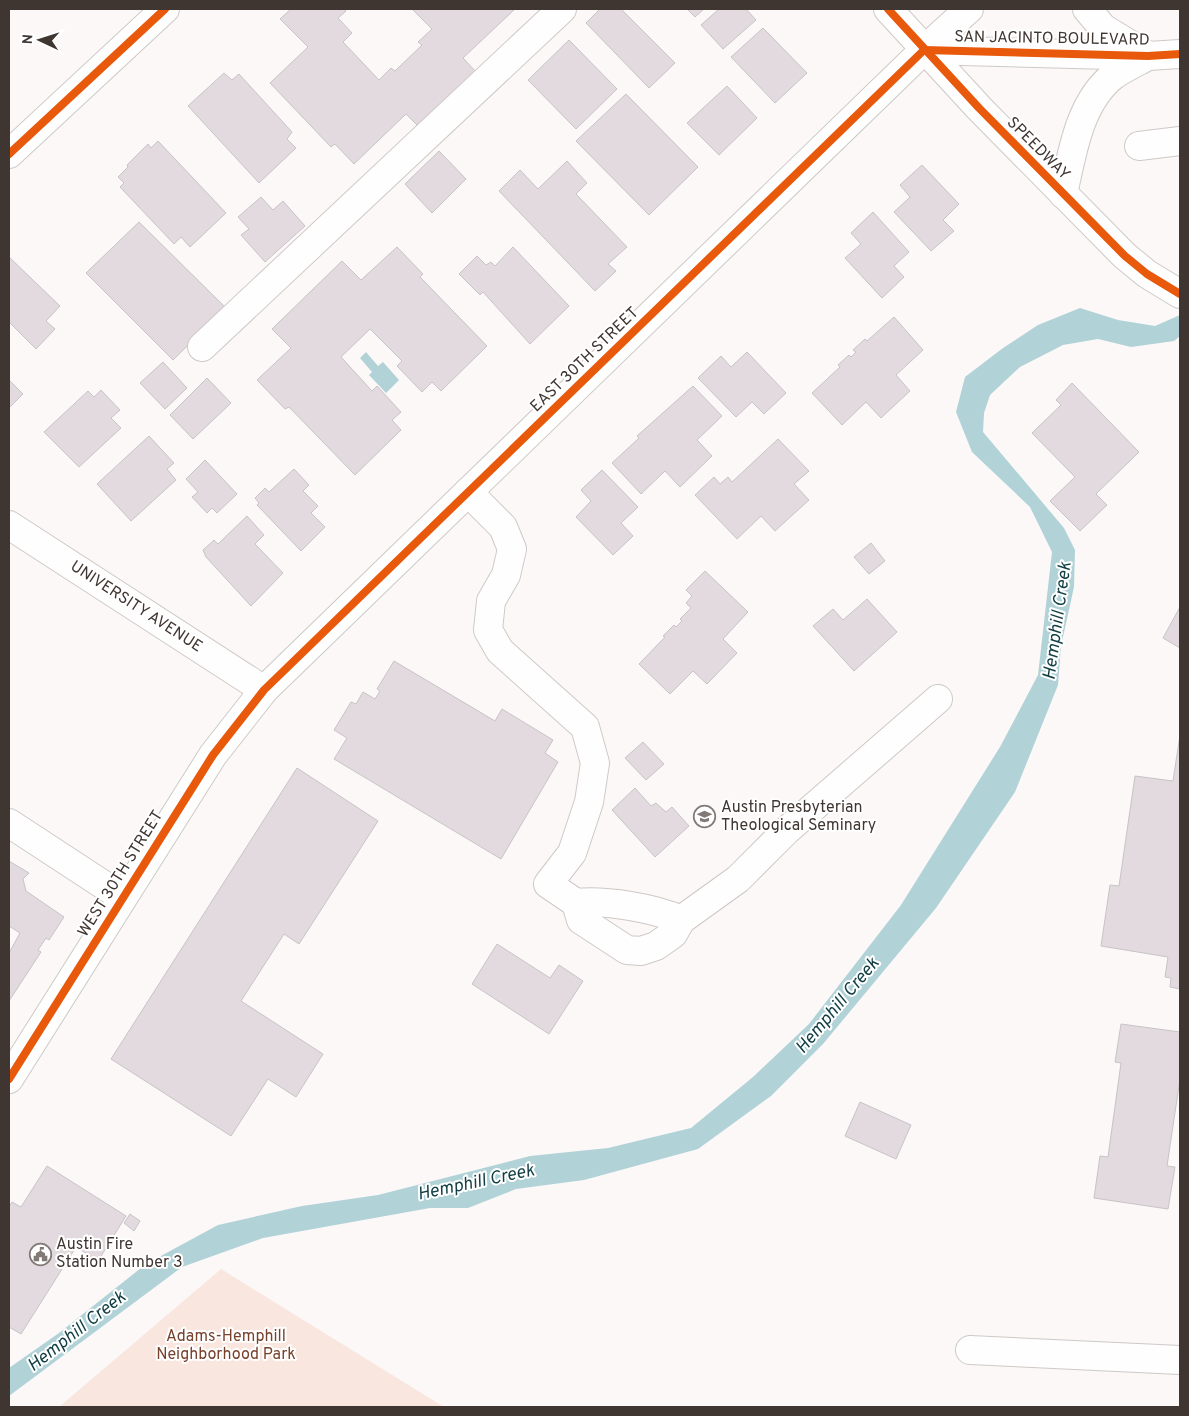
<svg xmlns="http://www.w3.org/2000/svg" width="1189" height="1416" font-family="Overpass,sans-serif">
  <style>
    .green { fill: #f9e6df }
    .water { fill: #b1d2d7 }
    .building { fill: #e2dadf; stroke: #c8c3c6 }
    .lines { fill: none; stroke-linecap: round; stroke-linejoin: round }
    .minor-casing { stroke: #cfc9c6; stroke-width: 30 }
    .minor { stroke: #fefefe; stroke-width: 28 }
    .cycleway-casing { stroke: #fff; stroke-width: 11 }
    .cycleway { stroke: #e8590c; stroke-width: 8 }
    .labels { text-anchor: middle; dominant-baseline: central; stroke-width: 4; stroke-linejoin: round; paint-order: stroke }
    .street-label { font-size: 16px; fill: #403631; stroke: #fff }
    .poi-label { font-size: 16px; fill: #403631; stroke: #fff; text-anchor: start }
    .park-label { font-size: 16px; fill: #77422b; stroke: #fff }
    .water-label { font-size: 18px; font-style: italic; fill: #113e44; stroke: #fff }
  </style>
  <rect width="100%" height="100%" fill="#fbf8f7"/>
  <polygon class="green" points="221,1269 444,1407 59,1407"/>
  <g class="water">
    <polygon points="1080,308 1118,320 1155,326 1180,315 1180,336 1174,341 1131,347 1098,339 1063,345 1020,367 990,395 984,413 983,432 1064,528 1075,550 1074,587 1061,646 1058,685 1015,792 936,908 823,1044 771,1096 698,1149 584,1180 516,1189 468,1208 430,1208 263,1238 182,1267 9,1396 9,1368 59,1333 146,1264 218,1225 302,1206 378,1195 530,1156 608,1148 691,1128 753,1077 809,1024 901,905 1000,747 1038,675 1052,552 1030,507 972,452 956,412 965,377 1003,348 1038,325"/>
    <polygon points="366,352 378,366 383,362 399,380 386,393 369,375 372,372 360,358"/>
  </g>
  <g class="building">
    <polygon points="291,9 344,9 346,11 338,18 352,33 343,42 379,80 391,68 395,71 422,45 418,42 432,29 412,9 515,9 463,58 477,73 420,128 406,114 354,164 335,144 331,147 270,83 308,47 280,19"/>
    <polygon points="600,9 621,9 675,63 649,88 586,23"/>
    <polygon points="687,9 704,9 695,17"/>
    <polygon points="719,9 746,9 756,20 723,49 701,25"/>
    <polygon points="763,28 807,73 775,103 731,57"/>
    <polygon points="569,40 617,89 576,129 528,80"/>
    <polygon points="224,73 232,80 239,74 292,132 287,139 296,148 259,183 188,106"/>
    <polygon points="727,86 757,118 719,155 687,123"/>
    <polygon points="626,94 698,167 649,215 576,141"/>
    <polygon points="158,141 226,213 190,247 181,237 174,244 120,187 124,183 118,177 128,167 127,165 148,144 151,148"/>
    <polygon points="439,151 466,179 432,213 405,184"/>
    <polygon points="567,161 587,183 576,194 627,247 608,264 616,271 595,291 499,191 520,170 538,189"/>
    <polygon points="922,165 959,204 943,220 954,231 931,251 894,212 910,197 900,185"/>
    <polygon points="261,197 273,210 283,201 305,226 265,262 241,235 249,229 238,217"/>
    <polygon points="873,212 909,252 894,266 904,277 882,298 845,258 861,244 851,233"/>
    <polygon points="139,222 226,308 173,360 86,273"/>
    <polygon points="397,247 423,274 420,277 487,346 441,391 432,382 422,392 397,366 402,361 370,329 341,357 372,391 377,386 401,412 392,420 401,430 355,475 289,407 285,409 257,380 291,348 272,329 342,261 361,280"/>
    <polygon points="513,247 569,306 530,344 483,292 480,295 459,274 477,256 486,265 491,262 495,266"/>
    <polygon points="9,257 60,306 46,321 55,329 36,349 9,322"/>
    <polygon points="894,317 923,350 896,375 910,391 881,418 866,402 842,425 812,393 840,367 838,365 849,355 851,357 856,352 853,350 865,339 867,341"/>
    <polygon points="747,352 786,393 764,414 752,402 736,417 698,378 721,356 731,367"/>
    <polygon points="163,362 187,388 165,409 140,383"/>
    <polygon points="207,378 231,403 193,439 170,415"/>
    <polygon points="9,380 23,394 9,408"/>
    <polygon points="1072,383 1139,452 1096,494 1107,505 1080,531 1050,501 1075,477 1032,433 1061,405 1056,400"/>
    <polygon points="693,386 722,416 697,440 712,456 680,487 665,471 641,494 612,463 639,438 637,436"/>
    <polygon points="101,390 120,410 111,418 121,428 79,467 44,432 88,391 94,397"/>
    <polygon points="149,436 174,463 167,469 176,480 131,521 97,484"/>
    <polygon points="778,439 809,471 794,484 809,500 775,531 761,516 737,539 695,495 714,477 720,484 728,477 732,482"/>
    <polygon points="205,460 237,494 217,513 212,508 207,513 192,497 198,492 186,479"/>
    <polygon points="294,469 309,485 303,491 318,506 311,513 325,527 301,551 257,505 259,503 255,498 265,488 269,492"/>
    <polygon points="602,470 638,507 621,523 633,536 613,555 576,517 591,501 581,490"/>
    <polygon points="247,516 264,535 255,544 283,573 251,606 206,557 203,550 214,540 218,544"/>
    <polygon points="871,543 885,561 869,574 854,557"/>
    <polygon points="705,571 748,612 723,639 737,653 707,684 693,671 670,694 639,664 665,637 663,636 674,625 676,627 682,621 680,619 691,608 686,603 692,596 686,590"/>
    <polygon points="867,599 897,632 854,671 813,626 833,609 843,620"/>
    <polygon points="1180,607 1180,648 1163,638"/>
    <polygon points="394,661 495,721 502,709 553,740 545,753 558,762 501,859 334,759 347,738 334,730 348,707 351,702 356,704 363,692 375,699 380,691 377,689"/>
    <polygon points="1180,735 1180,989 1170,987 1171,978 1165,977 1168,957 1101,946 1110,885 1119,886 1135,776 1173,781"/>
    <polygon points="643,742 664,764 646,780 625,758"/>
    <polygon points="297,768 378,821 299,944 284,934 241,1001 323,1054 296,1097 268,1079 231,1136 111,1059"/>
    <polygon points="635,788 651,806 656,803 666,812 672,807 689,826 655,857 612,810"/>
    <polygon points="9,861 29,873 23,879 26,891 64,917 49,940 46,938 38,950 41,952 9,1001 9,953 20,933 9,926"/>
    <polygon points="497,944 550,978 559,965 583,981 549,1034 472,984"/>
    <polygon points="1121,1024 1180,1032 1180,1079 1167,1166 1175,1167 1168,1209 1094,1198 1100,1156 1108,1157 1121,1063 1115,1062"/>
    <polygon points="860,1102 911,1125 896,1159 845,1136"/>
    <polygon points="47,1166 126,1216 98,1261 76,1247 21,1334 9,1327 9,1207 12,1202 21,1207"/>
    <polygon points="130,1214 140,1221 134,1231 124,1223"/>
  </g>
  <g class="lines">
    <defs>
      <g id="minor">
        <polyline points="888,9 979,108 1125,256 1147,274 1180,294"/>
        <polyline points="1087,9 1103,28 1147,55"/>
        <polyline points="924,50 1148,56 1180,54"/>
        <polyline points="1139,146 1180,141"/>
        <polyline points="9,154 165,9"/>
        <path d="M1063,194C1072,154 1079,102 1114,75C1124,68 1137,62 1148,56"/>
        <polyline points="202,347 562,9"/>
        <polyline points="468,492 503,527 512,549 506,575 491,601 488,630 500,651 585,727 595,763 589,802 572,853 548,884 576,903 581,920 627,950 641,951 656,946 673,934 681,920 738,879 786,831 938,699"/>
        <polyline points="9,525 264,690"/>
        <polyline points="9,823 122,897"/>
        <path d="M576,903C606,900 654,908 681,920"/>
        <polyline points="9,1079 213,755 264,690 924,50 969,9"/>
        <polyline points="970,1350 1180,1360"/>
      </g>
    </defs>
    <use href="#minor" class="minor-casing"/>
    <use href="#minor" class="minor"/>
    <defs>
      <g id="cycleway">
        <polyline points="888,9 979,108 1125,256 1147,274 1180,294"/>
        <polyline points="924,50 1148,56 1180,54"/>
        <polyline points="9,154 165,9"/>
        <polyline points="9,1079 213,755 264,690 924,50"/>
      </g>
    </defs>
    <use href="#cycleway" class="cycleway-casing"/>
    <use href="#cycleway" class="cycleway"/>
  </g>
  <defs>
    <symbol id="university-ring" viewBox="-11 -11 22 22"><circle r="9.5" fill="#fff" stroke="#817a76" stroke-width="1.5"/><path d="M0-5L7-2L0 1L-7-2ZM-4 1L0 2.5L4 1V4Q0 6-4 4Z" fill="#817a76"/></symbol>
    <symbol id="civic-ring" viewBox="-11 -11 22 22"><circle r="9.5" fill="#fff" stroke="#817a76" stroke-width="1.5"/><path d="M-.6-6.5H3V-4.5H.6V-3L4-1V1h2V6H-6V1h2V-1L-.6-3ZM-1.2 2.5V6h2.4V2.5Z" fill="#817a76"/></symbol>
  </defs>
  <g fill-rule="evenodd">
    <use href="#university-ring" x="692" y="804" width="25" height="25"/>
    <use href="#civic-ring" x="28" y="1242" width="25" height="25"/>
  </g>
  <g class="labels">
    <g class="street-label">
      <text transform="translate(1052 39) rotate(1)">SAN JACINTO BOULEVARD</text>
      <text transform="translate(1038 149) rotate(45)">SPEEDWAY</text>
      <text transform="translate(585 360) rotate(-44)">EAST 30TH STREET</text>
      <text transform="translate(136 607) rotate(33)">UNIVERSITY AVENUE</text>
      <text transform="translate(121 874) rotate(-58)">WEST 30TH STREET</text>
    </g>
    <g class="poi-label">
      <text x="721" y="808">Austin Presbyterian<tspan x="721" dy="18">Theological Seminary</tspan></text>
      <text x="56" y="1245">Austin Fire<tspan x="56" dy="18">Station Number 3</tspan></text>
    </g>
    <g class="park-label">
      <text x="226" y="1337">Adams-Hemphill<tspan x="226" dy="18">Neighborhood Park</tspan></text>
    </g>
    <g class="water-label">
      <text transform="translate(1058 621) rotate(-82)">Hemphill Creek</text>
      <text transform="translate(838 1006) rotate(-50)">Hemphill Creek</text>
      <text transform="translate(476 1183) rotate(-12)">Hemphill Creek</text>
      <text transform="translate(77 1332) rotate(-38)">Hemphill Creek</text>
    </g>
  </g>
  <rect width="1189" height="1416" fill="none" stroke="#403631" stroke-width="20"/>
  <g transform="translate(40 40) rotate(274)" stroke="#ffffff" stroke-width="4" paint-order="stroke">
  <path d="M0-4L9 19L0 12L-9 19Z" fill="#403631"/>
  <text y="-8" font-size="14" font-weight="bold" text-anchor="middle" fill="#403631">N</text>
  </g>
</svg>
